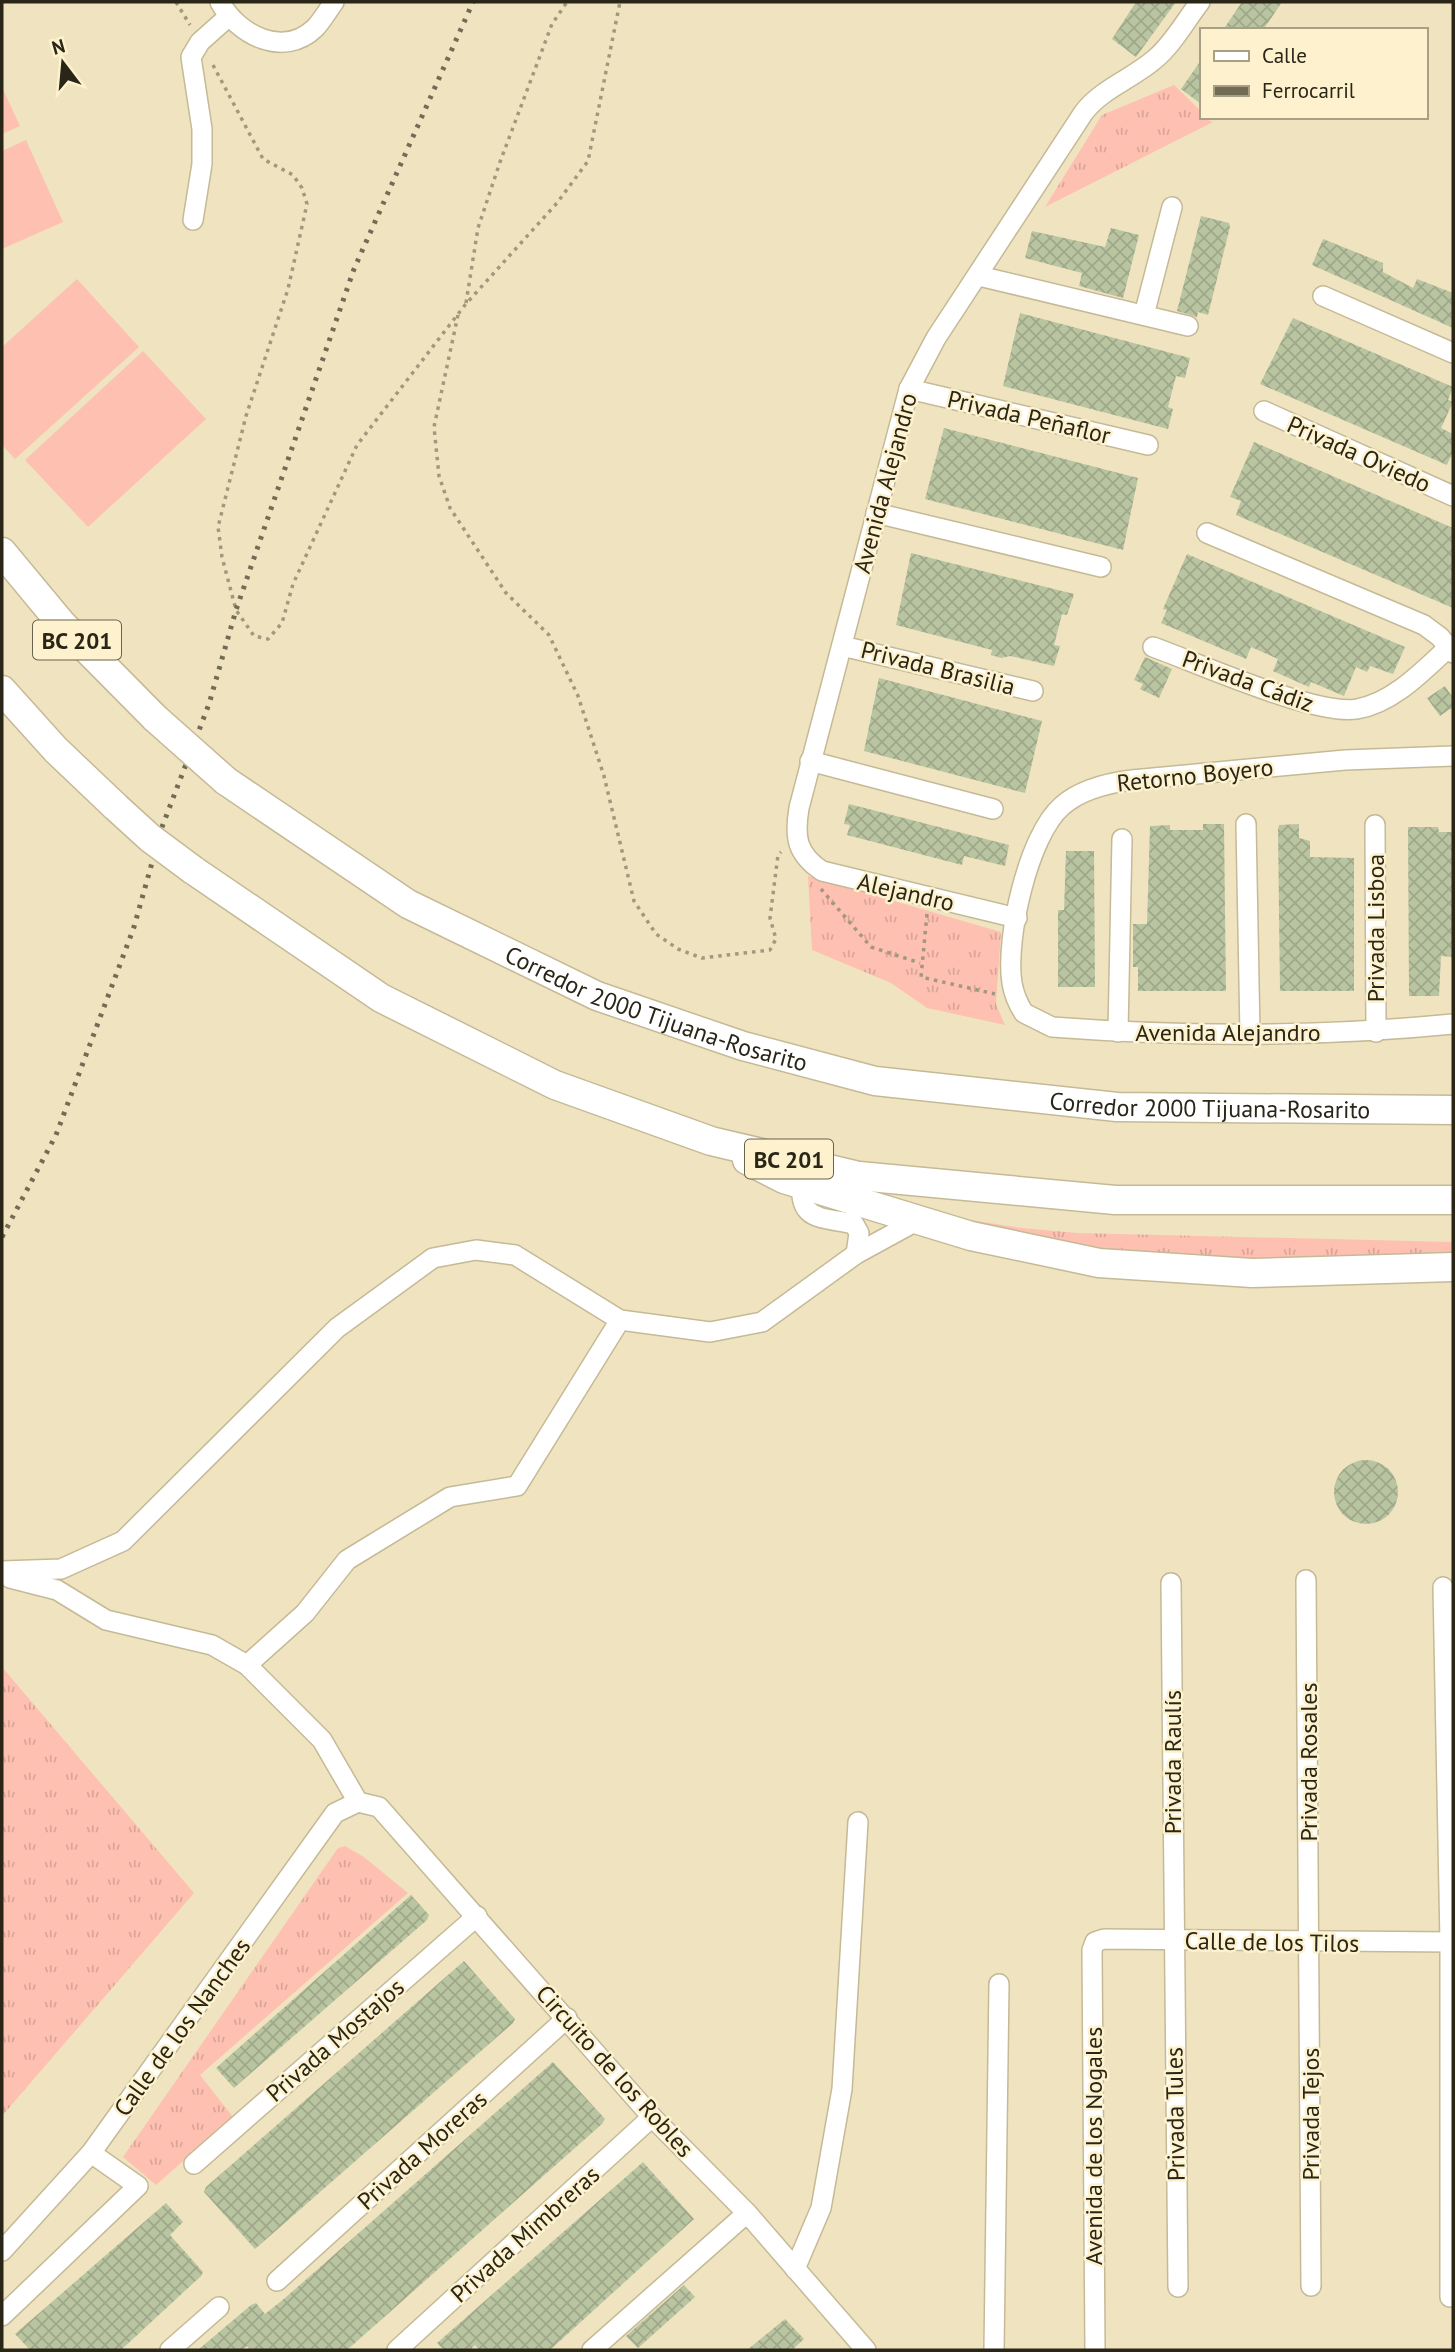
<svg xmlns="http://www.w3.org/2000/svg" width="1455" height="2352" font-family="'PT Sans',sans-serif">
  <style>
    .grass { fill: url(#grass-tufts) }
    .garden { fill: #fec0b1 }
    .building { fill: url(#building-cross-hatch) }
    .lines { fill: none; stroke-linecap: round; stroke-linejoin: round }
    .minor-casing { stroke: #c5b996; stroke-width: 22 }
    .highway-casing { stroke: #c5b996; stroke-width: 31 }
    .path { stroke: #a1987d; stroke-width: 3.5; stroke-dasharray: 3.5 5; stroke-linecap: butt }
    .minor { stroke: #fff; stroke-width: 19 }
    .highway { stroke: #fff; stroke-width: 28 }
    .rail { stroke: #726b55; stroke-width: 5; stroke-dasharray: 3.5 7; stroke-linecap: butt }
    .highway-bridge-casing { stroke: #c5b996; stroke-width: 31; stroke-linecap: butt }
    .highway-bridge { stroke: #fff; stroke-width: 28 }
    .labels { text-anchor: middle; dominant-baseline: central; stroke-width: 5; stroke-linejoin: round; paint-order: stroke }
    .shield { fill: #fdf2cd; stroke: #69624e; stroke-width: 2 }
    .shield-label { font-size: 23px; font-weight: bold; fill: #292517 }
    .street-label { font-size: 24px; fill: #292517; stroke: #fdf2cd }
  </style>
  <defs>
    <pattern id="grass-tufts" width="24" height="20" patternUnits="userSpaceOnUse" patternTransform="scale(1.75)"><rect width="24" height="20" fill="#fec0b1"/><path d="M3 7l-1-3M5 7V3M7 7l1-3M15 17l-1-3M17 17v-4M19 17l1-3" fill="none" stroke="#daa598"/></pattern>
    <pattern id="building-cross-hatch" width="8" height="8" patternUnits="userSpaceOnUse" patternTransform="scale(1.75)"><rect width="8" height="8" fill="#b9c4a1"/><path d="M0 0l8 8M0 8l8-8" fill="none" stroke="#9fa88a"/></pattern>
  </defs>
  <rect width="100%" height="100%" fill="#f0e4c0"/>
  <g class="grass">
    <polygon points="1174,85 1201,111 1201,117 1213,122 1045,207 1102,115"/>
    <polygon points="808,876 1001,932 996,1004 1005,1025 927,1008 891,983 812,950"/>
    <path d="M913,1211L1022,1228L1077,1233L1453,1242V1257C1318,1259 1177,1268 1042,1246C999,1239 956,1222 913,1211Z"/>
    <polygon points="2,1667 194,1893 2,2116"/>
    <polygon points="345,1846 364,1857 408,1893 200,2075 233,2117 156,2185 123,2157 338,1848"/>
  </g>
  <g class="garden">
    <polygon points="2,87 20,126 2,134"/>
    <polygon points="26,140 63,222 2,249 2,151"/>
    <polygon points="77,279 139,347 15,459 2,445 2,347"/>
    <polygon points="143,351 206,419 88,527 25,460"/>
  </g>
  <g class="building">
    <polygon points="1136,2 1176,2 1136,57 1112,39"/>
    <polygon points="1242,2 1282,2 1263,30 1223,30"/>
    <polygon points="1201,60 1201,104 1181,89"/>
    <polygon points="1201,216 1229,223 1230,227 1208,315 1198,312 1197,317 1177,311"/>
    <polygon points="1111,228 1139,235 1123,298 1079,286 1082,273 1025,258 1032,231 1105,247"/>
    <polygon points="1323,239 1383,263 1383,272 1413,288 1417,279 1453,293 1453,328 1312,265"/>
    <polygon points="1020,313 1190,358 1185,378 1176,376 1168,407 1173,409 1168,429 1003,386"/>
    <polygon points="1293,318 1453,387 1448,400 1453,402 1441,428 1453,434 1453,451 1447,465 1260,384"/>
    <polygon points="944,428 1138,478 1123,550 925,499"/>
    <polygon points="1254,442 1453,528 1453,608 1236,515 1241,501 1230,497"/>
    <polygon points="911,553 1074,594 1067,615 1062,614 1054,645 1060,646 1054,666 1010,656 1001,658 991,655 992,650 896,625"/>
    <polygon points="1187,554 1405,647 1393,674 1370,666 1367,672 1356,667 1344,696 1311,682 1309,687 1273,671 1278,659 1251,647 1246,659 1161,623 1167,610 1163,609"/>
    <polygon points="1145,657 1172,669 1159,698 1140,689 1143,684 1134,680"/>
    <polygon points="879,678 1042,721 1025,793 864,751"/>
    <polygon points="1445,686 1453,698 1453,707 1440,716 1427,698"/>
    <polygon points="849,804 1009,845 1005,866 964,856 962,865 847,835 850,825 844,824"/>
    <polygon points="1203,824 1224,824 1226,991 1138,991 1138,967 1133,967 1133,924 1147,924 1150,826 1170,825 1170,830 1203,830"/>
    <polygon points="1299,824 1299,838 1310,841 1310,857 1354,858 1354,991 1280,991 1278,830 1279,825"/>
    <polygon points="1408,827 1438,827 1439,832 1452,832 1453,838 1453,957 1441,956 1439,996 1409,996"/>
    <polygon points="1066,851 1094,851 1095,987 1058,987 1058,910 1064,910"/>
    <circle cx="1366" cy="1492" r="32"/>
    <polygon points="411,1895 429,1915 427,1920 234,2088 216,2068"/>
    <polygon points="464,1961 515,2019 513,2023 255,2249 204,2192 206,2187"/>
    <polygon points="553,2062 605,2119 602,2124 347,2350 250,2350 247,2346 242,2350 198,2350 251,2305 256,2303 265,2314 285,2298"/>
    <polygon points="643,2162 694,2219 550,2350 479,2350 475,2345 470,2350 444,2350 437,2343"/>
    <polygon points="166,2203 183,2222 170,2235 203,2272 201,2276 121,2350 30,2350 15,2334"/>
    <polygon points="684,2285 695,2297 638,2348 626,2336"/>
    <polygon points="785,2319 804,2339 792,2350 747,2350"/>
  </g>
  <g class="lines">
    <defs>
      <g id="minor">
        <path d="M220,2C237,34 283,59 315,28C322,21 328,10 334,2"/>
        <polyline points="193,220 202,164 202,129 191,57 200,42 228,17"/>
        <polyline points="979,276 1188,326"/>
        <polyline points="1323,296 1453,353"/>
        <polyline points="1144,315 1172,207"/>
        <polyline points="909,389 1148,445"/>
        <polyline points="1264,411 1453,496"/>
        <polyline points="876,513 1101,567"/>
        <polyline points="1207,533 1424,625 1440,637 1453,653"/>
        <polyline points="842,646 1033,691"/>
        <path d="M1153,647C1198,663 1315,716 1357,709C1393,703 1423,671 1449,647"/>
        <path d="M1453,756L1345,760L1132,780C1108,783 1081,789 1062,806C1028,835 1005,940 1012,983C1014,995 1018,1004 1024,1013L1052,1027C1185,1037 1320,1037 1453,1024"/>
        <polyline points="810,761 993,809"/>
        <polyline points="1246,824 1250,1034"/>
        <polyline points="1375,825 1376,1032"/>
        <path d="M1017,918L822,871C797,854 794,838 799,808L909,389L936,338L1084,112C1103,88 1132,79 1155,59C1173,44 1186,20 1200,2"/>
        <polyline points="1118,1032 1122,839"/>
        <path d="M802,1174C798,1221 814,1216 854,1224L859,1233L856,1254"/>
        <polyline points="2,1571 61,1569 123,1541 337,1328 433,1258 476,1250 515,1255 620,1320 710,1332 762,1322 856,1254 922,1218"/>
        <polyline points="10,1578 57,1590 106,1620 212,1645 247,1665 322,1740 358,1802"/>
        <polyline points="1306,1580 1311,2286"/>
        <polyline points="1171,1583 1178,2287"/>
        <polyline points="1443,1587 1450,1942 1450,2297"/>
        <polyline points="247,1665 305,1613 347,1560 450,1497 517,1486 620,1320"/>
        <polyline points="358,1802 379,1807 652,2117 747,2213 866,2350"/>
        <polyline points="194,2164 477,1916"/>
        <polyline points="2,2251 91,2153 335,1813 358,1802"/>
        <polyline points="795,2269 821,2208 842,2089 858,1822"/>
        <polyline points="277,2281 567,2018"/>
        <polyline points="2,2316 138,2186 91,2153"/>
        <polyline points="170,2350 219,2307"/>
        <polyline points="397,2350 652,2117"/>
        <polyline points="592,2350 747,2213"/>
        <polyline points="994,2350 999,1984"/>
        <polyline points="1095,2350 1092,1950 1095,1942 1104,1939 1453,1942"/>
      </g>
      <g id="highway">
        <polyline points="2,552 61,623 155,718"/>
        <polyline points="2,690 56,750 116,807"/>
        <path id="s1" d="M226,781L408,904L597,996L743,1046L875,1081L1117,1107L1453,1110"/>
        <polyline points="193,870 381,998 555,1085 711,1141 859,1176 1115,1200 1453,1200"/>
        <polyline points="747,1160 784,1179 971,1236 1099,1263 1252,1273 1453,1267"/>
      </g>
    </defs>
    <use href="#minor" class="minor-casing"/>
    <use href="#highway" class="highway-casing"/>
    <g class="path">
      <polyline points="176,2 190,25"/>
      <polyline points="213,65 263,159 293,175 302,188 307,204 288,289 246,416 218,527 222,557 236,610 254,636 268,639 282,623 293,584 357,445 465,305 557,203 588,161 620,2"/>
      <polyline points="466,303 478,228 500,162 552,24 567,2"/>
      <polyline points="458,315 434,427 439,476 450,508 506,593 549,635 578,696 604,776 634,901 656,934 678,949 702,958 770,950 776,939 770,918 778,855 781,852"/>
      <polyline points="821,889 871,947 920,963"/>
      <polyline points="927,914 921,977 995,994"/>
    </g>
    <use href="#minor" class="minor"/>
    <use href="#highway" class="highway"/>
    <polyline class="rail" points="2,1237 56,1135 134,927 162,827 209,704 236,610 354,269 473,2"/>
    <defs>
      <g id="highway-bridge">
        <polyline points="155,718 226,781"/>
        <polyline points="116,807 150,838 193,870"/>
      </g>
    </defs>
    <use href="#highway-bridge" class="highway-bridge-casing"/>
    <use href="#highway-bridge" class="highway-bridge"/>
  </g>
  <g class="labels">
    <g class="shield">
      <rect x="33" y="620.5" width="88" height="39" rx="5"/>
      <rect x="745" y="1139.5" width="88" height="39" rx="5"/>
    </g>
    <g class="shield-label">
      <text x="77" y="640">BC 201</text>
      <text x="789" y="1159">BC 201</text>
    </g>
    <g class="street-label">
      <text transform="translate(1029 417) rotate(13)">Privada Peñaflor</text>
      <text transform="translate(1359 454) rotate(24)">Privada Oviedo</text>
      <text transform="translate(885 483) rotate(-75)">Avenida Alejandro</text>
      <text transform="translate(938 668) rotate(14)">Privada Brasilia</text>
      <text transform="translate(1248 681) rotate(20)">Privada Cádiz</text>
      <text transform="translate(1195 775) rotate(-6)">Retorno Boyero</text>
      <text transform="translate(906 892) rotate(13)">Alejandro</text>
      <text transform="translate(1375 928) rotate(-90)">Privada Lisboa</text>
      <text stroke="none"><textPath href="#s1" startOffset="490">Corredor 2000 Tijuana-Rosarito</textPath></text>
      <text x="1228" y="1032">Avenida Alejandro</text>
      <text stroke="none"><textPath href="#s1" startOffset="1057">Corredor 2000 Tijuana-Rosarito</textPath></text>
      <text transform="translate(1172 1762) rotate(-90)">Privada Raulís</text>
      <text transform="translate(1308 1762) rotate(-90)">Privada Rosales</text>
      <text transform="translate(1272 1942) rotate(1)">Calle de los Tilos</text>
      <text transform="translate(182 2027) rotate(-54)">Calle de los Nanches</text>
      <text transform="translate(335 2040) rotate(-41)">Privada Mostajos</text>
      <text transform="translate(615 2071) rotate(48)">Circuito de los Robles</text>
      <text transform="translate(1175 2114) rotate(-91)">Privada Tules</text>
      <text transform="translate(1310 2114) rotate(-90)">Privada Tejos</text>
      <text transform="translate(1093 2146) rotate(-90)">Avenida de los Nogales</text>
      <text transform="translate(422 2150) rotate(-42)">Privada Moreras</text>
      <text transform="translate(525 2234) rotate(-42)">Privada Mimbreras</text>
    </g>
  </g>
  <rect width="1455" height="2352" fill="none" stroke="#292517" stroke-width="7"/>
  <rect x="1200" y="28" width="228" height="91" fill="#fdf2cd" stroke="#a8a084" stroke-width="2"/>
  <rect x="1214" y="51" width="35" height="10" fill="#ffffff" stroke="#a8a084" stroke-width="2"/>
  <text x="1262" y="63" font-size="21" fill="#292517">Calle</text>
  <rect x="1214" y="86" width="35" height="10" fill="#726b55" stroke="#a8a084" stroke-width="2"/>
  <text x="1262" y="98" font-size="21" fill="#292517">Ferrocarril</text>
  <g transform="translate(63 63) rotate(344)" stroke="#fdf2cd" stroke-width="5" paint-order="stroke">
  <path d="M0-5L12 26L0 18L-12 26Z" fill="#292517"/>
  <text y="-10" font-size="19" font-weight="bold" text-anchor="middle" fill="#292517">N</text>
  </g>
</svg>
